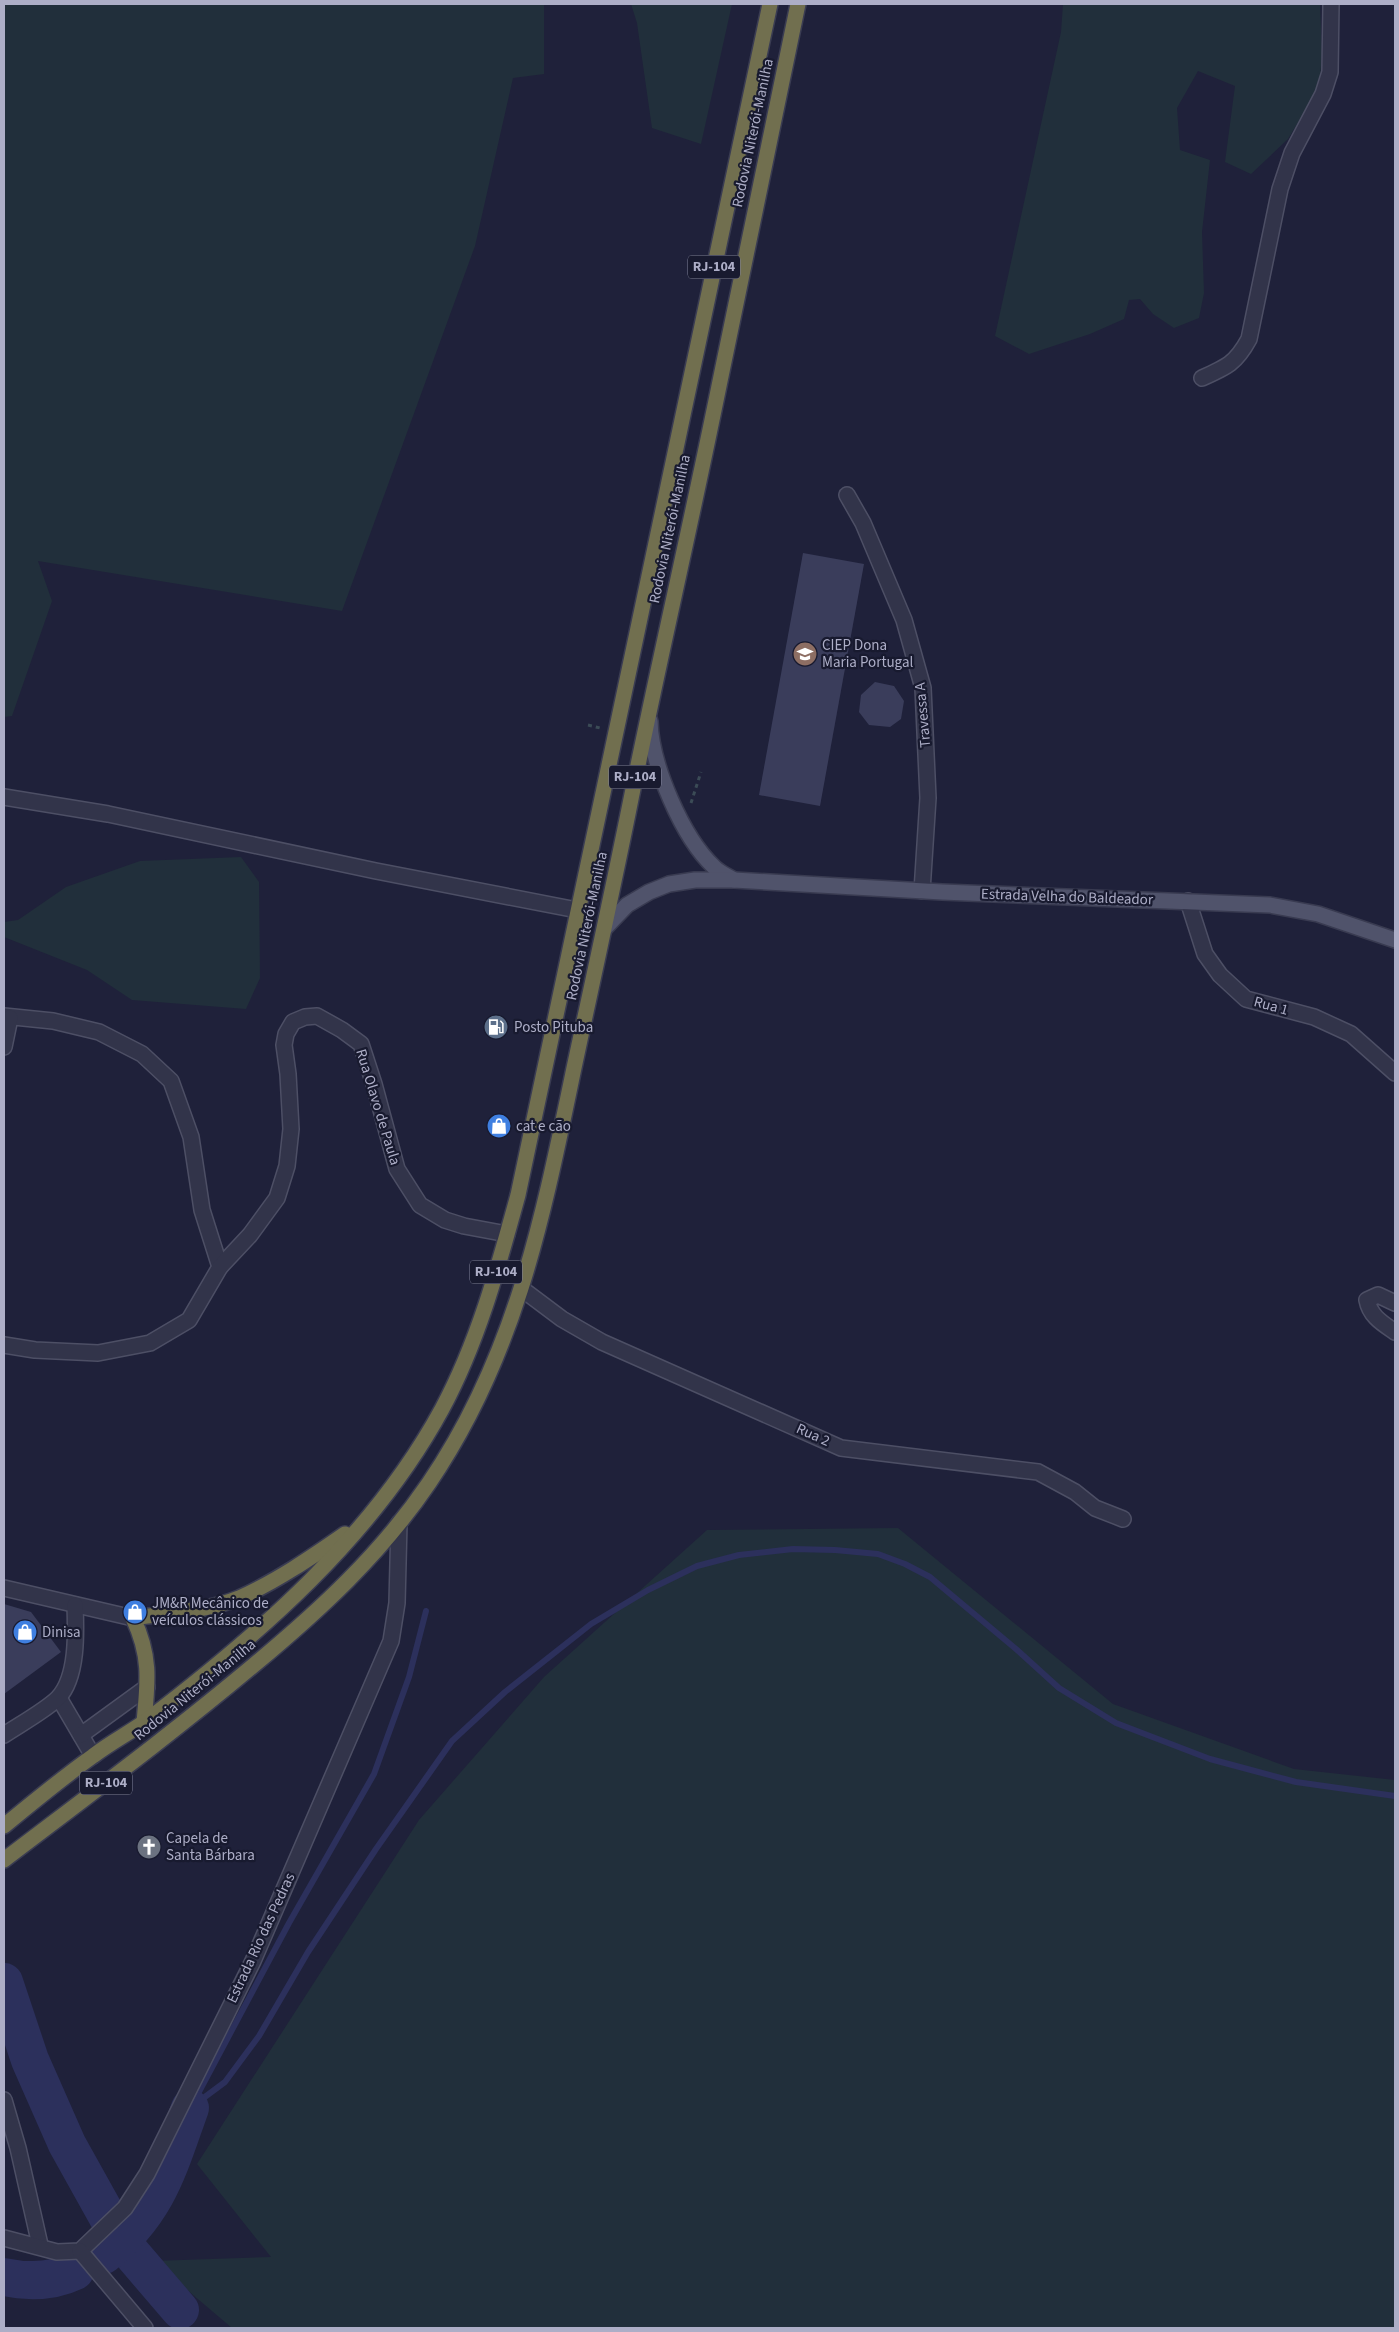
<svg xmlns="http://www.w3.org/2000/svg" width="1399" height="2332" font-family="'Source Sans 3',sans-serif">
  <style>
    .green { fill: #212f3b }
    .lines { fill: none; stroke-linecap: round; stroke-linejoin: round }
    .stream { stroke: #2c305c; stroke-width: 6 }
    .river { stroke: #2c305c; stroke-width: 38 }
    .building { fill: #3a3d5b }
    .minor-casing { stroke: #4d4f65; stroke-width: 18 }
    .major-casing { stroke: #393b51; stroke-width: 18 }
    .highway-casing { stroke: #3a3c52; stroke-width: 18 }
    .path { stroke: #3b4b56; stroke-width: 3; stroke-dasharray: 4 4; stroke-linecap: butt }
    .minor { stroke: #32344a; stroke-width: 15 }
    .major { stroke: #50536b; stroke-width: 15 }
    .highway { stroke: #716f4f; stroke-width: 15 }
    .labels { text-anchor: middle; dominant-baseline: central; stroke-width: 4.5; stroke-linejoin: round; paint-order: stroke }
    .shield { fill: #181a2f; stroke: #808299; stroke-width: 1 }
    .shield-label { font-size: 14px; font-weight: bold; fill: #adaec7 }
    .street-label { font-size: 15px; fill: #adaec7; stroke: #181a2f }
    .poi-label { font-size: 15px; fill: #adaec7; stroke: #181a2f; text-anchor: start }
  </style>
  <rect width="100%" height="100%" fill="#1f213a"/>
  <g class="green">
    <polygon points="4,4 544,4 544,74 513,78 475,246 342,611 38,561 52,601 12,716 4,717"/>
    <polygon points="631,4 732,4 701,144 652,128 637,23"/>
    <polygon points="1063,4 1320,4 1322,52 1320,80 1310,103 1288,139 1251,174 1225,162 1235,86 1198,71 1177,108 1180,150 1210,160 1202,232 1204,293 1199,318 1174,328 1153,314 1140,299 1129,300 1124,319 1090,334 1029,354 995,336 1061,32"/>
    <polygon points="241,857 259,882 260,978 246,1009 132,1000 87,970 4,937 4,922 18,920 66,887 140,861"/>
    <polygon points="898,1528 1113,1704 1294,1769 1395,1780 1395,2328 232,2328 153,2261 271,2257 197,2164 419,1820 544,1677 707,1530"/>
  </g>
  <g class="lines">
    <g class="stream">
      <polyline points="192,2105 289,1923 374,1774 409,1677 426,1611"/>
      <polyline points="190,2108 225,2082 259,2036 308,1952 376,1849 452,1741 505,1692 591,1624 648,1590 697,1566 739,1555 793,1549 835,1550 878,1554 905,1564 930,1577 1016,1649 1059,1688 1116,1723 1210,1759 1251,1770 1296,1782 1395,1796"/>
    </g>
    <g class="river">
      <polyline points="4,1982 30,2060 67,2144 121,2241 180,2310"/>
      <path d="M104,2255C158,2212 168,2169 190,2108"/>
      <path d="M4,2277C28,2282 52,2282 75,2271"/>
    </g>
  </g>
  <g class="building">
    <polygon points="803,553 864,564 820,806 759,795"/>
    <polygon points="875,682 894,686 904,701 901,719 890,727 869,725 859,712 861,695"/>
    <polygon points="4,1604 31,1612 61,1652 4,1694"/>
  </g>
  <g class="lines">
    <defs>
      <g id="minor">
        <path d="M1202,378C1227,367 1236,363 1249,339L1280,189L1292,153L1323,94L1330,72L1331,4"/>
        <polyline points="847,495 863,523 904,620 923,688 928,798 922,891"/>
        <polyline points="4,797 108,814 376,871 577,910"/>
        <polyline points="1188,901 1205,954 1220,975 1246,999 1314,1017 1351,1034 1395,1073"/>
        <polyline points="4,1016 53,1021 99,1032 142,1054 171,1081 191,1137 202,1210 220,1267"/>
        <polyline points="4,1047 10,1018"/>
        <polyline points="522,1289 562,1319 602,1342 841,1448 1038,1472 1075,1492 1095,1508 1123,1519"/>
        <path d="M1395,1303L1378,1295L1367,1300C1370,1316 1382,1323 1395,1332"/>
        <polyline points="4,1345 35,1350 98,1353 150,1343 189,1320 220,1267 250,1235 277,1198 287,1166 291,1129 288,1074 284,1045 286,1034 293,1022 305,1017 317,1016 342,1030 361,1044 374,1084 397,1169 420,1205 445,1220 464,1226 507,1234"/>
        <polyline points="4,1588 133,1618"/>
        <polyline points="59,1698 93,1756"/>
        <path d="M4,1735C19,1725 46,1710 58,1698C78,1677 76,1631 75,1605"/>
        <polyline points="81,1735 147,1687"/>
        <polyline points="4,2100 18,2148 40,2245"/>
        <polyline points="4,2238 57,2252 80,2251 125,2208 147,2174 253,1961 391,1641 397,1603 399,1523"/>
        <polyline points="80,2251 145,2328"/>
      </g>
      <g id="major">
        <path d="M650,721C651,764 682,837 714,867C719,872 727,876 734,880"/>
        <polyline points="605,928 627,905 649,892 669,884 695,880 734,880 942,892 1270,905 1318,914 1395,940"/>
      </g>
      <g id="highway">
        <path d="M144,1722C148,1681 151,1656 133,1618C168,1613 207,1611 239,1598C277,1581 312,1557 345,1534"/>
        <path d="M4,1826C33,1802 62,1778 93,1756C110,1743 129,1733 146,1721C260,1634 373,1536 442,1409C478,1342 498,1268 518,1195L770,4"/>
        <path d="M4,1860C88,1796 173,1733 254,1665C319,1611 381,1554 429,1483C516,1355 543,1217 574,1068C593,979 613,889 631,799C659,661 691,524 719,386C746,259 771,131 798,4"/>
      </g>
    </defs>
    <use href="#minor" class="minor-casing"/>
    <use href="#major" class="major-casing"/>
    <use href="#highway" class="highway-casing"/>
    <g class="path">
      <polyline points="588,725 600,728"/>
      <polyline points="691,803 701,772"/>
    </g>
    <use href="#minor" class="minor"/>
    <use href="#major" class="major"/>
    <use href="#highway" class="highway"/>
  </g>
  <defs>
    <symbol id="school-disc" viewBox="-11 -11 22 22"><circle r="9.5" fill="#8d6e63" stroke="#181a2f"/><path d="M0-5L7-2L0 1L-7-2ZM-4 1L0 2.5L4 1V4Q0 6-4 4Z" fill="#fff"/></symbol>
    <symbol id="fuel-disc" viewBox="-11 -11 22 22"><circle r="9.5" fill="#5c6f8a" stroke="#181a2f"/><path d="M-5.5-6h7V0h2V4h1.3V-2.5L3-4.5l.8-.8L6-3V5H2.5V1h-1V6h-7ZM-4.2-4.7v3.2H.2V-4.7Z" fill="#fff"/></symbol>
    <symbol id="shop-disc" viewBox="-11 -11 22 22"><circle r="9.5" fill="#3f7fe0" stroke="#181a2f"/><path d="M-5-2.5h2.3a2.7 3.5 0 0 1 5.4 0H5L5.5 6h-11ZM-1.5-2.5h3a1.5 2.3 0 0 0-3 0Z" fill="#fff"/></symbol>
    <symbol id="church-disc" viewBox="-11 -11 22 22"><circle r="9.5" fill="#6b7280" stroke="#181a2f"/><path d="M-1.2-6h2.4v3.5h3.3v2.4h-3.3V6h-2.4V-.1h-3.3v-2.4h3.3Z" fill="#fff"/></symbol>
  </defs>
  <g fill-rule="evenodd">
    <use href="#school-disc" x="791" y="640" width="28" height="28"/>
    <use href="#fuel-disc" x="482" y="1013" width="28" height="28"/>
    <use href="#shop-disc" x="485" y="1112" width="28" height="28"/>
    <use href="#shop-disc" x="121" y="1598" width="28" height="28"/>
    <use href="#shop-disc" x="11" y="1618" width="28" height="28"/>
    <use href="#church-disc" x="135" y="1833" width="28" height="28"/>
  </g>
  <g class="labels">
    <g class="shield">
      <rect x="688" y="255.5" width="52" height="23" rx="4"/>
      <rect x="609" y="765.5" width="52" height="23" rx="4"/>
      <rect x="470" y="1260.5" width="52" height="23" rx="4"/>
      <rect x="80" y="1771.5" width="52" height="23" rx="4"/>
    </g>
    <g class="shield-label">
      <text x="714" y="267">RJ-104</text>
      <text x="635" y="777">RJ-104</text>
      <text x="496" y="1272">RJ-104</text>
      <text x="106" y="1783">RJ-104</text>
    </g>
    <g class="street-label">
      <text transform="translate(753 133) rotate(-78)">Rodovia Niterói-Manilha</text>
      <text transform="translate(670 529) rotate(-78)">Rodovia Niterói-Manilha</text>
      <text transform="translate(923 715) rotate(-95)">Travessa A</text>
      <text transform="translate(1067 897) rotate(2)">Estrada Velha do Baldeador</text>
      <text transform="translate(587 926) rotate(-78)">Rodovia Niterói-Manilha</text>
      <text transform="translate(1271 1006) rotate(15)">Rua 1</text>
      <text transform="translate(378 1107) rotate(73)">Rua Olavo de Paula</text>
      <text transform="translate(813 1435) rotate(24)">Rua 2</text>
      <text transform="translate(195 1690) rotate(-39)">Rodovia Niterói-Manilha</text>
      <text transform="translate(261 1938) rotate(-65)">Estrada Rio das Pedras</text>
    </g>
    <g class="poi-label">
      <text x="822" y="645">CIEP Dona<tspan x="822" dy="17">Maria Portugal</tspan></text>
      <text x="514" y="1027">Posto Pituba</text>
      <text x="516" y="1126">cat e cão</text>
      <text x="152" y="1603">JM&amp;R Mecânico de<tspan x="152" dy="17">veículos clássicos</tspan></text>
      <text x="42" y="1632">Dinisa</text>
      <text x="166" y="1838">Capela de<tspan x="166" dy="17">Santa Bárbara</tspan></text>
    </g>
  </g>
  <rect width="1399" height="2332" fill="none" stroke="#adaec7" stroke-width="10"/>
</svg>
